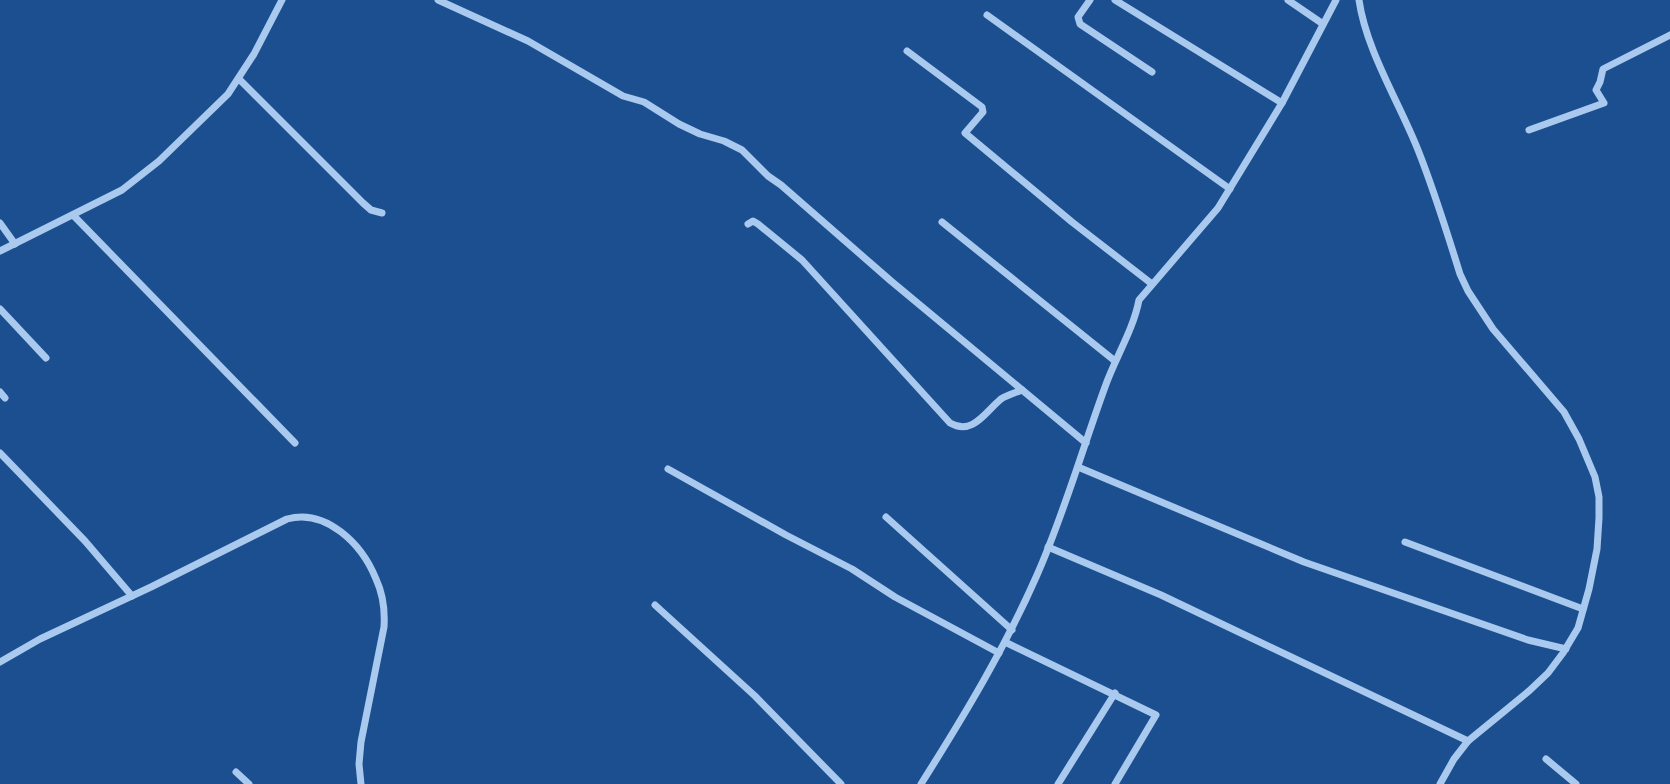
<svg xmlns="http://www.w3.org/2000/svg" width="1670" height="784" font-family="'Work Sans',sans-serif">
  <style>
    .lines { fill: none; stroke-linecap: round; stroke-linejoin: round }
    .minor { stroke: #a9c9ee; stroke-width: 7 }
  </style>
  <rect width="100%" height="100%" fill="#1b4f8f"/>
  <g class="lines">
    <g class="minor">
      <polyline points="438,0 528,41 623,96 644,102 679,124 700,134 724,141 742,150 768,176 781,185 891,281 1086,443"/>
      <polyline points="1090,0 1078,17 1080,24 1152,72"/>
      <polyline points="1115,0 1282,103"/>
      <polyline points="1288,0 1323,24"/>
      <path d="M1359,0C1366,50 1399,102 1418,150C1434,190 1447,232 1460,274L1468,291L1493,329L1564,412L1579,439L1595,477L1599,497V518L1597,549L1589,589L1578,628L1563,653L1548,673L1529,691L1468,741L1454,759L1440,784"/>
      <polyline points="987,15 1230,189"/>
      <polyline points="907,51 982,107 983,112 965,133 1072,222 1152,284"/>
      <polyline points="239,79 363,203 371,210 382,213"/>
      <polyline points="1529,130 1604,103 1596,90 1600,82 1603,69 1670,35"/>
      <polyline points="73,215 295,443"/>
      <polyline points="942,222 1115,361"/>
      <polyline points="0,223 15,244"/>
      <path d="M748,224L753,221L758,224L802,260L950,423C973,436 985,412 1001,399C1007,395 1015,393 1022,390"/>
      <polyline points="0,251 122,190 159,161 228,94 254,54 282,0"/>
      <polyline points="0,309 46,358"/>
      <polyline points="0,392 5,398"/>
      <polyline points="0,453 85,541 132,596"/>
      <polyline points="1078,467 1304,562 1528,640 1566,649"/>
      <polyline points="668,469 786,535 852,569 895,597 999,653"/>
      <polyline points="886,517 1012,630"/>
      <polyline points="1405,542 1583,609"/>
      <polyline points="1048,547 1161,595 1468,741"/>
      <polyline points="655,605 755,696 841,784"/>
      <polyline points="1005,642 1156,715 1115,784"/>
      <path d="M0,662L40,639L151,587L287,519C326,508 362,544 376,579C383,594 385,611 384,627L361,742L359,764L361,784"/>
      <polyline points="1546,759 1576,784"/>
      <polyline points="236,772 249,784"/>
      <path d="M921,784C964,716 1005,648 1037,575C1064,514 1082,450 1105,387C1115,358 1133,331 1139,300L1218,208L1282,103L1336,0"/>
      <polyline points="1058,784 1115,693"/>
    </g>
  </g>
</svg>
